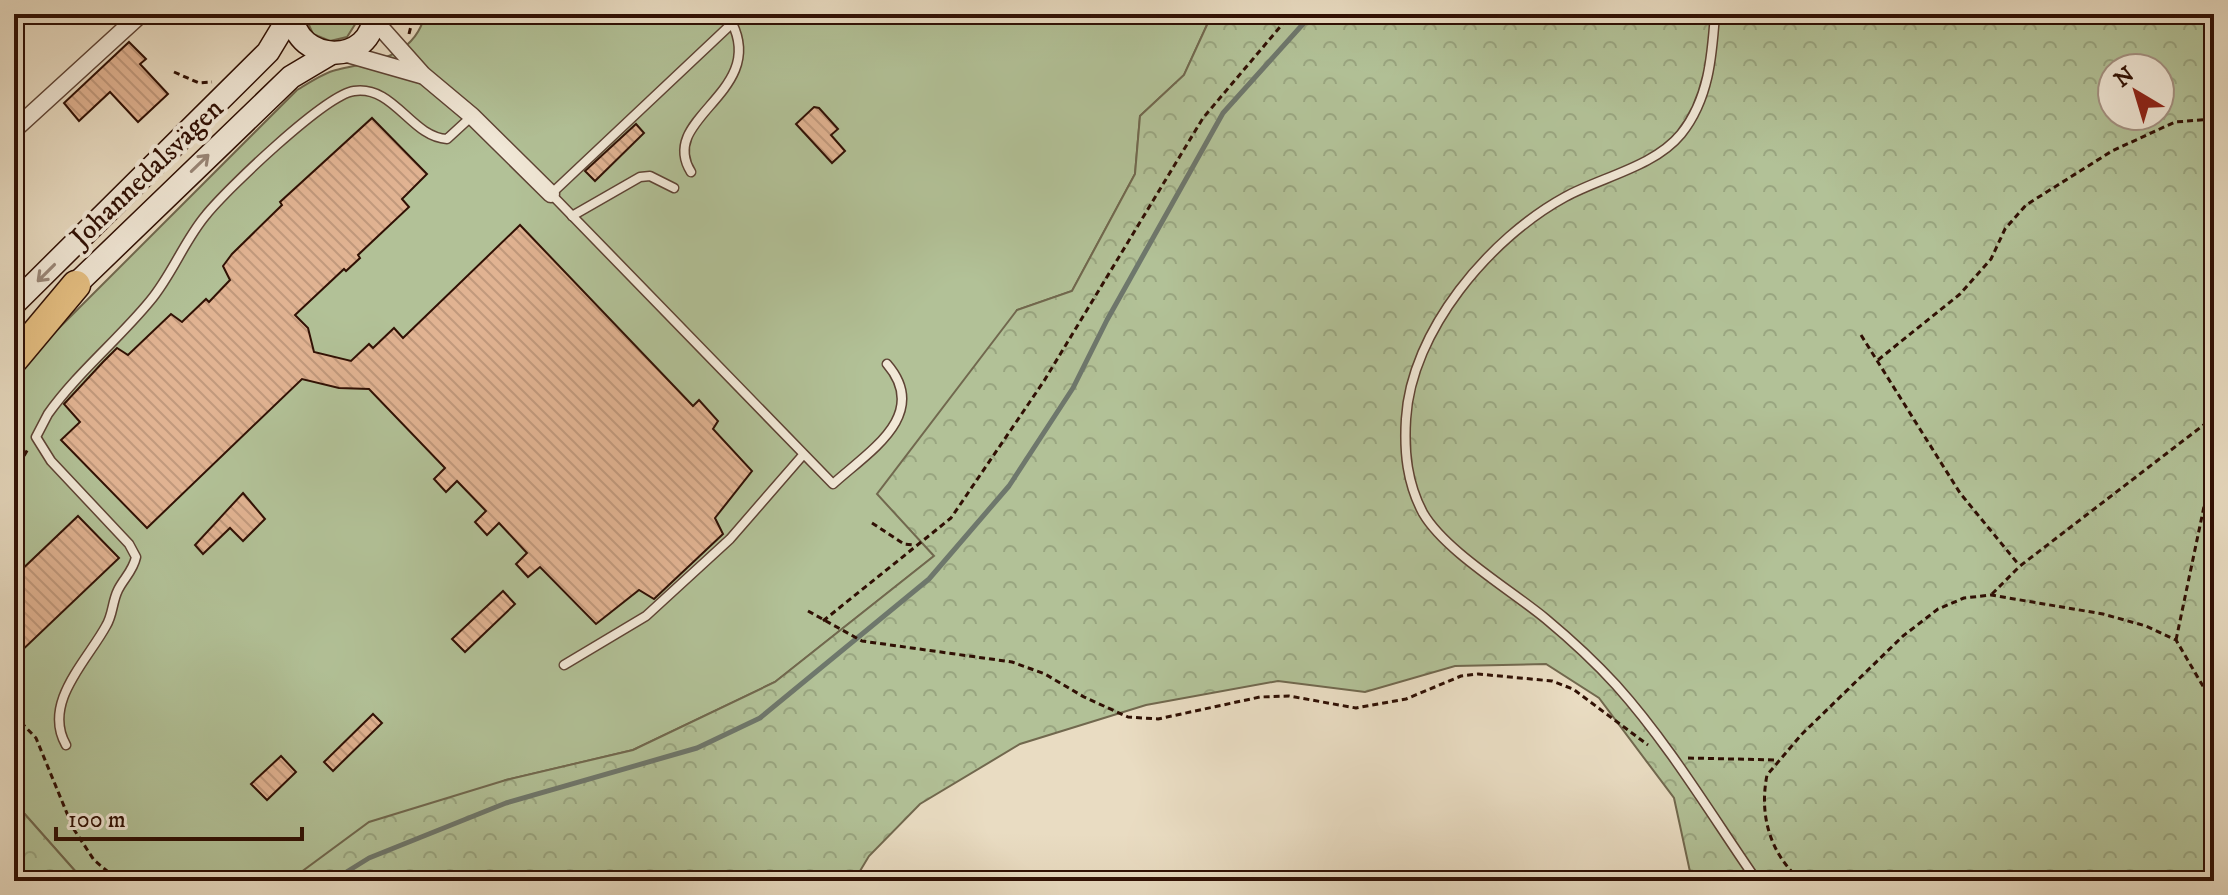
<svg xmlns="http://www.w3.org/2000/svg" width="2228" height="895" font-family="'IM FELL DW Pica',serif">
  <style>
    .grass { fill: #b2c197; stroke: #71684e; stroke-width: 2 }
    .forest { fill: url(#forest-crowns); stroke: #71684e; stroke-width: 2; fill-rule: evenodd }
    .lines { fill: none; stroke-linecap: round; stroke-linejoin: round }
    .stream { stroke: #6e776c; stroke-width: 5 }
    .building { fill: url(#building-back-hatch); stroke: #301004; stroke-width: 2 }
    .lane-casing { stroke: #5e4334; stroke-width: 11 }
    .street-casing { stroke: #5e4334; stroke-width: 19 }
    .secondary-casing { stroke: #301004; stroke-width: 25 }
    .highway-casing { stroke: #301004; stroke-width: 31 }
    .path { stroke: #301004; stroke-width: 3; stroke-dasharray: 6 4; stroke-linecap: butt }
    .lane { stroke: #f1e8d7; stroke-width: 8 }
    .street { stroke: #f1e8d7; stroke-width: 16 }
    .secondary { stroke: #f1e8d7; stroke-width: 22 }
    .highway { stroke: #e4be81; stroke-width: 28 }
    .oneway { stroke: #9a8778 }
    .labels { text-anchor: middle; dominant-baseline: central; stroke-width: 8; stroke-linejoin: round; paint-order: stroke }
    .street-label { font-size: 28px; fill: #301004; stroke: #f1e8d7 }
  </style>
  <defs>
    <pattern id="forest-crowns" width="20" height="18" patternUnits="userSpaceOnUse" patternTransform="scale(2)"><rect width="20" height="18" fill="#b2c197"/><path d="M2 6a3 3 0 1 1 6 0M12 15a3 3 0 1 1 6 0" fill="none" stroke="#99a580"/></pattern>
    <pattern id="building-back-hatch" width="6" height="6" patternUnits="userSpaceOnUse" patternTransform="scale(2)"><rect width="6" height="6" fill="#e1b392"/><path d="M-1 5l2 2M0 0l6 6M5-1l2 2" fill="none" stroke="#c1997c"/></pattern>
  </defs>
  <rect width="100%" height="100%" fill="#e9dcc2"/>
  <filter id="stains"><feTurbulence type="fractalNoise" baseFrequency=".0025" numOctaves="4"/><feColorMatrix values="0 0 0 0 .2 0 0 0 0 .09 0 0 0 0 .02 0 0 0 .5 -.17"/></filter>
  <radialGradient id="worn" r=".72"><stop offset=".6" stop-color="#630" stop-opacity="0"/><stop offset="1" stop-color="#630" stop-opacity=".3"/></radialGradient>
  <g class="grass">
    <polygon points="304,14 361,14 361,15 347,37 330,41 313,34"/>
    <path d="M425,14H1212L1184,75L1140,116L1135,174L1072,291L1017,310L934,556L775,682L633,750L506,780L289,881H84L14,802V373L297,90C309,83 323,73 336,70C375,61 415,57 425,14Z"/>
  </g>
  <g class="forest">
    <path d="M1212,14H2214V881H1692L1674,798L1599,698L1546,664L1455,666L1365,692L1278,681L1146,705L1020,744L920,804L869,856L854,881H289L369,822L506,780L633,750L775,682L934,556L877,494L1017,310L1072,291L1135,174L1140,116L1184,75ZM2112,68H2160V116H2112Z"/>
    <polygon points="14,802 84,881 14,881"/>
  </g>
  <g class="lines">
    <polyline class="stream" points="332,881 369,858 506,803 697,748 760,718 929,579 1009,486 1073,388 1107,320 1223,113 1312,14"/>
  </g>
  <g class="building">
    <polygon points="129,42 146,59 140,64 168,94 138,122 110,92 79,121 64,103"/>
    <polygon points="814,107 819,108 838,129 831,135 845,151 832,163 796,124"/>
    <polygon points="372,118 427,174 402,199 409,207 358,255 360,258 346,271 344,269 295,315 308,328 314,352 351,361 369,344 373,348 394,328 403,338 520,225 693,406 699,400 718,421 713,429 752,471 715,518 723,534 654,599 639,590 596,624 540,567 528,577 516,564 527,553 499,523 487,535 475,522 486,511 457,481 446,492 434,479 445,468 369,389 339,388 302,379 147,528 61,440 80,422 64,404 103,362 117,348 128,355 171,314 182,322 206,299 209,302 230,280 223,266 232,254 282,205 280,202"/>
    <polygon points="636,124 644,133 595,181 585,171"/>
    <polygon points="243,493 265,519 243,541 230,528 203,554 195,545"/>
    <polygon points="78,516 119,558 14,658 14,577"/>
    <polygon points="503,591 515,604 465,652 452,639"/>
    <polygon points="373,714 382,723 333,771 324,762"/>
    <polygon points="281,756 296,772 267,800 251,784"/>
  </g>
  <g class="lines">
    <defs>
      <g id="lane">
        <path d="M742,14L551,194L833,484C868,452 931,415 887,364"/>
        <path d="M1715,14C1712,56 1709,99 1681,134C1654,167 1601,177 1565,197C1490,238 1411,331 1406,419C1404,452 1407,483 1423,513C1445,551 1511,590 1546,619C1570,639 1595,662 1616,685C1669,744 1712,816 1757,881"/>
        <path d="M691,172C657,118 767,93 732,23"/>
        <polyline points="572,216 640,177 650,176 674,188"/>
        <polyline points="564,665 646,616 730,539 803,455"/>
        <path d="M66,745C42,703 87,661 106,626C113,615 112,602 118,590C124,578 133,571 136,557L129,544L51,461L36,437L48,414C77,373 118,340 150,301C172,275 184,241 206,215C227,189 325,95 354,91C394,85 411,137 447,139L472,116"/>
      </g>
      <g id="street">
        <polyline points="374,20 423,75 472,116 551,194"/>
        <polyline points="344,53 421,75"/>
        <polyline points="14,130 141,14"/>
      </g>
      <g id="secondary">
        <path d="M292,14C296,65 373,66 374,14"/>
        <polyline points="65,295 291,77 328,55"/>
        <polyline points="14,304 268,52 291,14"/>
      </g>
      <polyline id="highway" points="14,359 76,285"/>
    </defs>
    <use href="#lane" class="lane-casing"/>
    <use href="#street" class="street-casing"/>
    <use href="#secondary" class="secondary-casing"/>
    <use href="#highway" class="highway-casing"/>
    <g class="path">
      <polyline points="409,34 414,14"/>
      <polyline points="174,72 199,83 212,82"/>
      <polyline points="1861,335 1960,493 2019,565"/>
      <polyline points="1878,360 1960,294 1991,259 2005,229 2026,205 2112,151 2175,122 2214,119"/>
      <polyline points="14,473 28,449"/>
      <polyline points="872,523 904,544 914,545"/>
      <polyline points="1992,594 2020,566 2214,417"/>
      <polyline points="808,611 862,641 1012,662 1045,674 1084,697 1128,717 1158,719 1260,697 1289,696 1356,708 1406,699 1461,676 1478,674 1552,681 1573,689 1648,745"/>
      <polyline points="823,621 951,518 1044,381 1203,118 1291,14"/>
      <polyline points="2176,640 2206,497 2214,487"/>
      <polyline points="14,715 36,738 73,828 94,860 119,881"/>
      <polyline points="1688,758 1778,760"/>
      <polyline points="279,881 281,879"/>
      <path d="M1801,881C1770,853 1759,816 1767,775L1802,734L1903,636L1938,609L1964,598L1991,595L2103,614L2146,626L2176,640L2214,705"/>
    </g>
    <use href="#lane" class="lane"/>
    <use href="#street" class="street"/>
    <use href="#secondary" class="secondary"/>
    <use href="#highway" class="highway"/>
  </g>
  <defs><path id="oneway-shaft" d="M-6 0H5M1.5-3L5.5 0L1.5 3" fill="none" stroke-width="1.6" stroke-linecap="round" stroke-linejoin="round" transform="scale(2)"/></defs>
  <g class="oneway">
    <use href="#oneway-shaft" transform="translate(200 163) rotate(-44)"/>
    <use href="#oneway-shaft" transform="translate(46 273) rotate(135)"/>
  </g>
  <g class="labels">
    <g class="street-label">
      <text transform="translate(147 173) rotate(-44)">Johannedalsvägen</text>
    </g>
  </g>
  <rect width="2228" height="895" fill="none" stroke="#e9dcc2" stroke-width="48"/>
  <rect x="16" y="16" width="2196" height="863" fill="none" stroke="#301004" stroke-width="4"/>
  <rect x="24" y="24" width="2180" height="847" fill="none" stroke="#301004" stroke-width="2"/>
  <g transform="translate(2136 92) rotate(322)"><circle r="38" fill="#f1e8d7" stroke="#a49283" stroke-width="2"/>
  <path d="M0-6L14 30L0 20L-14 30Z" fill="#8f2418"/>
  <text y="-12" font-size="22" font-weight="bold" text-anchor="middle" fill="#301004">N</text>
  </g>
  <path d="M56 827v12h246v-12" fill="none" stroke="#301004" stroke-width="4"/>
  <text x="68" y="827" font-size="24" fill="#301004" stroke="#f1e8d7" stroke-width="6" paint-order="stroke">100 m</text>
  <rect width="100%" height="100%" filter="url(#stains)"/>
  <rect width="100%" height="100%" fill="url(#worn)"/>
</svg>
